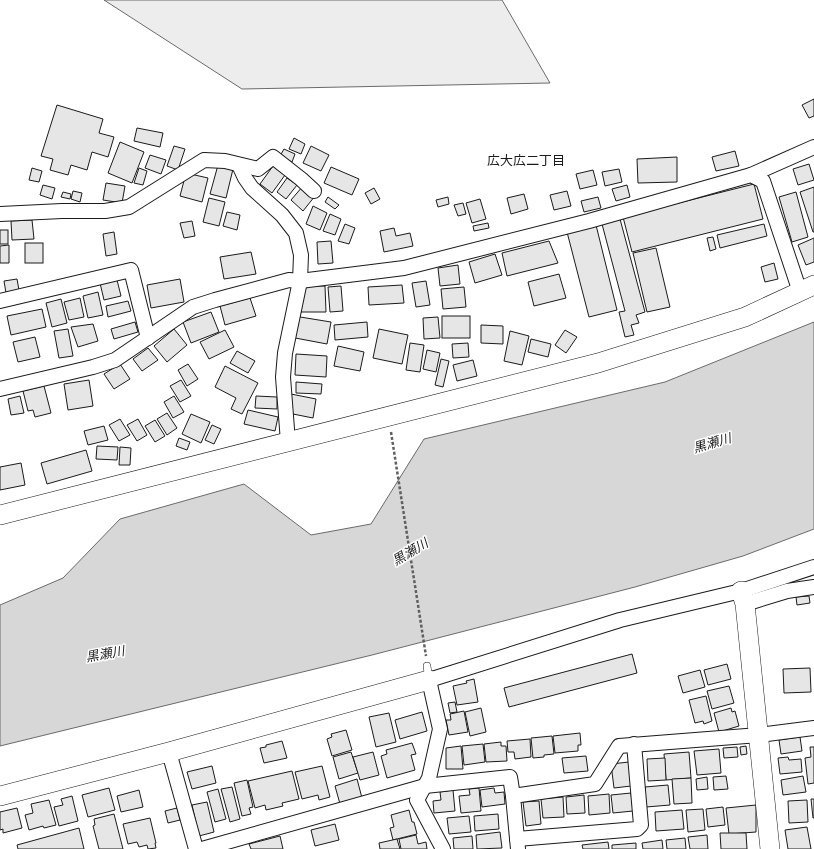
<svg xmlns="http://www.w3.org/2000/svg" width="814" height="849" font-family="'Times New Roman','Noto Sans JP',serif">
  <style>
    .built { fill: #ededed; stroke: #6a6a6a }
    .water { fill: #d7d7d7; stroke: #6a6a6a }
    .building { fill: #e6e6e6; stroke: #1a1a1a }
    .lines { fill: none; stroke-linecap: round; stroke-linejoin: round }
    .lane-casing { stroke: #1a1a1a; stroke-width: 8 }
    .street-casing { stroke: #1a1a1a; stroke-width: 16 }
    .secondary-casing { stroke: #1a1a1a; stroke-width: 20 }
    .path { stroke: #5f5f5f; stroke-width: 2.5; stroke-dasharray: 3 2; stroke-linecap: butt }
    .lane { stroke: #fff; stroke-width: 7 }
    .street { stroke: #fff; stroke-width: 14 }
    .secondary { stroke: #fff; stroke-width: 19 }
    .labels { text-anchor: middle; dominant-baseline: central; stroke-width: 3; stroke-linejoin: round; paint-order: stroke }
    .neighbourhood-label { font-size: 13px; fill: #1a1a1a; stroke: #fff }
    .water-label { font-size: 13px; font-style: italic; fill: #1a1a1a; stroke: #fff }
  </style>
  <rect width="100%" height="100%" fill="#fff"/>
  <polygon class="built" points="104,0 502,0 550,83 242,89"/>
  <polygon class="water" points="814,322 814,529 743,556 635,587 372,655 0,746 0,605 63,578 120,519 244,484 311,535 371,524 424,439 665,382"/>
  <g class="building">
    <polygon points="814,99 814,116 809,118 802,105"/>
    <polygon points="57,105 103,119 99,133 114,137 108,157 92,152 87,170 71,165 68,175 50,170 53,159 41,156"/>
    <polygon points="137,128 163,133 160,147 134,141"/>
    <polygon points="294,138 305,144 301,154 289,149"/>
    <polygon points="120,142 144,152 132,183 108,173"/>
    <polygon points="174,146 185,149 178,170 167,166"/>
    <polygon points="311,146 329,155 321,171 303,163"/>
    <polygon points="284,149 295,154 292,162 280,156"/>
    <polygon points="735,151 739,166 716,171 712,157"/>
    <polygon points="150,155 166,160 161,174 145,168"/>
    <polygon points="677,157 677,182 638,183 637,159"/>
    <polygon points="809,164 814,180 798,185 793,169"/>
    <polygon points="218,165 233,169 226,198 210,194"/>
    <polygon points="273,166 285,175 272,193 260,184"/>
    <polygon points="331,167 359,179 352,195 324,183"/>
    <polygon points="32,168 42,171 39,182 29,180"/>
    <polygon points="139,168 147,171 143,185 134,183"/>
    <polygon points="619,169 622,182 605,186 602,172"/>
    <polygon points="593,170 597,185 580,189 576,174"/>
    <polygon points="186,173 208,178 202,202 180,196"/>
    <polygon points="287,178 297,185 286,199 277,192"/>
    <polygon points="106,183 125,186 122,203 103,200"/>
    <polygon points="754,184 763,219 632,252 623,217"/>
    <polygon points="43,185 55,188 52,199 40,195"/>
    <polygon points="627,185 630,197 616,201 612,189"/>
    <polygon points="303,186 315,196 303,211 291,200"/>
    <polygon points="814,187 814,232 813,232 800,192"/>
    <polygon points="374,188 380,199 371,204 365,193"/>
    <polygon points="73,191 82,193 80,202 71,199"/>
    <polygon points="567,191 571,206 554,210 550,195"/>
    <polygon points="63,192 71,194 70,199 61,197"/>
    <polygon points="796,192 808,237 792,242 779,197"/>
    <polygon points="524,194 528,209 511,214 507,198"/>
    <polygon points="328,197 339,205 335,209 325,202"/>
    <polygon points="448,197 449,204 438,207 436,200"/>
    <polygon points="598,197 601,208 584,212 581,201"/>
    <polygon points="209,198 225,202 219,226 203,222"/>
    <polygon points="480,199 486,219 472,223 466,203"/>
    <polygon points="463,203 466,214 458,216 454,205"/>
    <polygon points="313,206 327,213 320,230 306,224"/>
    <polygon points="227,212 240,215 237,230 223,226"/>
    <polygon points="330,214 341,219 335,235 323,231"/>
    <polygon points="620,219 645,312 636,315 639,323 631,325 634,335 625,337 619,312 625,311 602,224"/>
    <polygon points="32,220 34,239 12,240 11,221"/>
    <polygon points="192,221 195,236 184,238 180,223"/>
    <polygon points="488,223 489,228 474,231 473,226"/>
    <polygon points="345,224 355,228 349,244 338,241"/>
    <polygon points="764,224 767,236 720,248 717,235"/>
    <polygon points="596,225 617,310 589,317 567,232"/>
    <polygon points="394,228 396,236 410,233 413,246 384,252 380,231"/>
    <rect x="0" y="230" width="8" height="14"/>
    <polygon points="114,232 117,254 106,256 103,234"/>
    <polygon points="713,237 716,249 710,251 707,238"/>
    <polygon points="814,238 814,262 806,265 798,245"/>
    <polygon points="331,241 333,263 318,264 317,242"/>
    <polygon points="549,241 558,263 507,276 502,253"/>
    <rect x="25" y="243" width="18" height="20"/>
    <polygon points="9,245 9,263 0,263 0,246"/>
    <polygon points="656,248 670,307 647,312 633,253"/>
    <polygon points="251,252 256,274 224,279 220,257"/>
    <polygon points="495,254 502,275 475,283 469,262"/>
    <polygon points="774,263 778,279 765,282 761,267"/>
    <polygon points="458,265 460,284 440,286 438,268"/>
    <polygon points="559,274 566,298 534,306 528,282"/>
    <polygon points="17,279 19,290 6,293 4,281"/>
    <polygon points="180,279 184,302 151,308 147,285"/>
    <polygon points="117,280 121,296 104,300 100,283"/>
    <polygon points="426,281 430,305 416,307 412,283"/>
    <polygon points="402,285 404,303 369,305 368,287"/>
    <polygon points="300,286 325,286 326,312 301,312"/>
    <polygon points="341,286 343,311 330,312 328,287"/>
    <polygon points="464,287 466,307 443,309 441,289"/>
    <polygon points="98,292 103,315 88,318 83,296"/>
    <polygon points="80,298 84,317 69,320 64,302"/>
    <polygon points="250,298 256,316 225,325 220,306"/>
    <polygon points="61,299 67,323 52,327 46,303"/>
    <polygon points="128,301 131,311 108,317 106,306"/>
    <polygon points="42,309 46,327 11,335 7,316"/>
    <polygon points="211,312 219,332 191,343 183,322"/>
    <polygon points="294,316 331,322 327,344 290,337"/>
    <rect x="442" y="316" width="28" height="22"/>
    <polygon points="438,317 440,338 424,339 423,318"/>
    <polygon points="135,322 138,332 114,339 111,329"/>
    <polygon points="367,322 368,337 335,340 334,325"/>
    <polygon points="93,324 98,341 78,347 71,327"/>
    <polygon points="481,325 503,326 503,344 481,343"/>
    <polygon points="68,329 73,356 59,358 54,331"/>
    <polygon points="174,329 187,345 167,362 154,346"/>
    <polygon points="379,329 408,335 402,364 373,358"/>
    <polygon points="225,330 234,347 209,359 200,342"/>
    <polygon points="565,330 577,337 566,353 555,345"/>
    <polygon points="510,331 529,336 522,365 504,361"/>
    <polygon points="35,337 40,357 18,362 13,342"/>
    <polygon points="531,339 551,344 548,357 528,352"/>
    <polygon points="410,343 424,345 420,372 406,370"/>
    <polygon points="468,343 469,357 453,358 452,344"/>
    <polygon points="338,346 364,352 360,371 334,366"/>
    <polygon points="148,348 158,360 142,371 133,359"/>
    <polygon points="427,350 440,353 436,372 423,369"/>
    <polygon points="237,351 255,361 248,373 230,363"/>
    <polygon points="296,354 327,356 326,377 295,375"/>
    <polygon points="441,359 449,361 443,387 435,385"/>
    <polygon points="473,360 477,376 457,381 453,365"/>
    <polygon points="120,364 130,379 114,389 104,374"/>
    <polygon points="188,364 198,379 187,386 178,370"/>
    <polygon points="225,366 258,383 242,414 231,409 236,398 215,387"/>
    <polygon points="89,380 93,406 68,410 64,384"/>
    <polygon points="181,380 191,396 180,402 170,386"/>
    <polygon points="296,382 322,384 321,394 296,393"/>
    <polygon points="44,386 51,413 35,417 33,410 28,411 23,391"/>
    <polygon points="291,394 316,399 313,418 288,413"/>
    <polygon points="20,396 24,413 11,415 8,399"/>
    <polygon points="174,396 184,412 173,418 164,402"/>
    <polygon points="256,396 277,397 277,409 255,408"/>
    <polygon points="248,410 278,417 275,431 244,424"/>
    <polygon points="167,413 177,428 167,435 157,419"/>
    <polygon points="191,414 210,422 201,443 182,434"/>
    <polygon points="120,419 130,435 119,441 109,425"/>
    <polygon points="138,419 147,435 137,441 127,425"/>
    <polygon points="155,420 165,436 155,442 145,426"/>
    <polygon points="212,425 221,429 214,444 205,440"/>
    <polygon points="104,426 108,440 88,445 84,431"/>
    <polygon points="179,438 190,442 187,450 176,446"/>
    <polygon points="97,446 118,447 117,460 96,459"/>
    <polygon points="120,447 131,448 130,465 119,465"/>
    <polygon points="86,450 92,471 47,484 41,463"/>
    <polygon points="21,463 25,485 0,490 0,467"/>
    <polygon points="809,596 810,603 797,605 796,597"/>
    <polygon points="632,654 637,673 509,707 504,688"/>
    <polygon points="727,664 731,679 708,685 704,670"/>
    <polygon points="810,668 811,692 784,693 783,669"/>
    <polygon points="700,670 705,687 683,693 678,676"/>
    <polygon points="474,679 478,702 457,705 453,686 467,683 466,681"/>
    <polygon points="729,686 734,703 712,709 707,691"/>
    <polygon points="706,696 712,721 704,724 703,721 695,723 689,700"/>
    <polygon points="455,702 457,712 450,713 448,703"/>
    <polygon points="481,708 486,732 470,736 465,712"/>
    <polygon points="731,708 732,712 735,711 739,726 719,732 714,713"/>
    <polygon points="464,711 468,732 449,735 446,720 451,720 450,714"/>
    <polygon points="422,712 427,731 400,739 395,720"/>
    <polygon points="389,713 396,742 376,747 369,717"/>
    <polygon points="346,730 352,750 332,756 327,739 332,737 331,734"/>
    <polygon points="580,733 581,745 578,745 578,751 555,753 553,736"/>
    <polygon points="552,736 554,754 544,755 544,757 533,758 531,738"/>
    <polygon points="800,737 802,751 781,754 779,740"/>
    <polygon points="530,739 531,757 515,759 514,752 508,752 507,741"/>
    <polygon points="282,741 287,758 264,763 260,748 266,747 266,745"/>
    <polygon points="501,742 501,746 506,746 507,761 486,762 484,744"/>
    <polygon points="412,743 416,754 411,755 415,770 387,778 381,756 387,754 386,750"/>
    <polygon points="483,744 485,762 464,765 462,746"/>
    <polygon points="461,746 463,769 446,769 446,748"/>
    <polygon points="746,746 747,754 741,755 740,747"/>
    <polygon points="737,747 738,757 724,758 723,748"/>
    <polygon points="810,747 814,747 814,783 808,784 805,758 811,757"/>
    <polygon points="719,749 721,773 697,775 694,751"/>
    <polygon points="351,752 358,773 339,779 333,757"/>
    <polygon points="373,752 379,775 360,780 353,757"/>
    <polygon points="689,752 691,778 666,780 664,754"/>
    <polygon points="586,756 588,771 564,773 562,758"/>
    <polygon points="788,757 789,760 801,759 802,772 780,774 778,758"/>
    <polygon points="665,758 666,780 648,781 647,759"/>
    <polygon points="629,762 631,786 614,788 611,764"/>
    <polygon points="212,766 216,783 192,789 187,772"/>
    <polygon points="322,766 330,797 319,800 318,795 302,799 295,772"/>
    <polygon points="292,771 299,799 282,803 283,806 266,810 265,805 255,808 248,781"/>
    <polygon points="726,776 728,789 714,790 713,777"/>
    <polygon points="803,776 806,792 783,795 781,780"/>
    <polygon points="707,777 708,789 697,790 696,779"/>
    <polygon points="691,778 692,803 674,804 672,779"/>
    <polygon points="357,779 362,798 340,804 335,786"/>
    <polygon points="247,780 253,807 249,808 251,814 242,816 234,783"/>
    <polygon points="668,785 670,805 646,807 645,787"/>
    <polygon points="232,787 240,819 230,822 221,789"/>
    <polygon points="109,788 115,810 88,817 82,795"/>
    <polygon points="479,788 481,811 461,813 459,796 470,795 469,789"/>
    <polygon points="494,788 495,793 504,792 505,804 482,807 480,790"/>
    <polygon points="218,789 226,819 215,822 207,792"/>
    <polygon points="139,790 143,807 121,812 117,796"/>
    <polygon points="453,790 455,811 434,813 433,801 441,800 440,792"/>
    <polygon points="631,793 633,811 613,813 611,795"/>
    <polygon points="609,794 610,813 589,815 588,796"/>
    <polygon points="584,795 585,813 567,814 566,797"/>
    <polygon points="72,796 78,821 59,826 54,807 63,805 61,799"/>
    <polygon points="563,797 564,817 543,818 541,799"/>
    <polygon points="811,799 814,799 814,818 813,818"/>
    <polygon points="49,800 56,825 44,828 43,826 29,830 25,815 33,813 31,804"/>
    <polygon points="807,800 808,822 789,823 788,801"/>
    <polygon points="539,801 541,824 526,826 523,802"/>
    <polygon points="207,802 214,832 199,836 192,805"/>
    <polygon points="756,805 756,832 729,834 726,808"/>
    <polygon points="723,807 725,825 708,827 706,809"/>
    <polygon points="17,808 22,828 3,833 3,829 0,830 0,812"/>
    <polygon points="177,808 180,820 168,823 165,811"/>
    <polygon points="703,809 705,830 688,832 686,810"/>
    <polygon points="409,810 412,822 414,822 417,834 393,840 390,828 394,827 391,815"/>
    <polygon points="682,810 684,829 656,831 655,812"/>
    <polygon points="114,814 123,849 99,849 93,826 95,825 94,819"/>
    <polygon points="498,814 499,829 475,831 474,816"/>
    <polygon points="469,816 471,832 449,834 447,818"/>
    <polygon points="150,818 156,843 155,843 156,848 148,849 147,845 139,847 137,842 128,844 123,824"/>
    <polygon points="335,824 339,840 315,846 311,830"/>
    <polygon points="807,827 811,849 788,849 785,830"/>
    <polygon points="79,828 84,849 18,849 17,845"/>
    <polygon points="500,832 502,848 477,849 476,835"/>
    <polygon points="720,833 746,833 747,849 721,849"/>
    <polygon points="416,835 418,844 426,842 427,849 401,849 399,839"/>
    <polygon points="707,835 708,849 690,849 688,837"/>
    <polygon points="280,836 283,849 251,849 249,844"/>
    <polygon points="472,836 473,849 454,849 453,838"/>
    <polygon points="685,838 686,849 667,849 666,840"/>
    <polygon points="397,839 400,849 380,849 379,843"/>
    <polygon points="662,840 663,849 643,849 642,843"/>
    <polygon points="608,842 609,849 583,849 582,845"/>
    <polygon points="636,843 636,849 612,849 612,845"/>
  </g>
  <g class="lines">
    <defs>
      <polyline id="lane" points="427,666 429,680"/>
      <g id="street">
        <polyline points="239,165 245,178 252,188 282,215 296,233 301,255 300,281 285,353 283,377 288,442"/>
        <polyline points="751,175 814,147"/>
        <polyline points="0,214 62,211 105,211 129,207 204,160 225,161 258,169 273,157 301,179 314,191"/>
        <polyline points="0,301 131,270 148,338"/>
        <polyline points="0,389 93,367 115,360 193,307 215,300 289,280 300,281 404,268 589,221 751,175 763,181 800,292"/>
        <polyline points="745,604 787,591 814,587"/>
        <polyline points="169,752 196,849"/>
        <polyline points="517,839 637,829 641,825 634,744"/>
        <polyline points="202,849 425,786 510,777 513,796"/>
        <polyline points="443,849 417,800 429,778 440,729 429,680 620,620 741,591 814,567"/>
        <polyline points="518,849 513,796 595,784 619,746 759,735 814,728"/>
      </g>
      <g id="secondary">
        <polyline points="0,515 598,363 745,317 814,285"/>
        <polyline points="741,591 745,604 770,849"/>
        <polyline points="0,796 169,752 429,680"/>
      </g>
    </defs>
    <use href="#lane" class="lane-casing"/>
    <use href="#street" class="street-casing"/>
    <use href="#secondary" class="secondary-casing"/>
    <polyline class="path" points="391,432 426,656"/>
    <use href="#lane" class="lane"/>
    <use href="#street" class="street"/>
    <use href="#secondary" class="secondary"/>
  </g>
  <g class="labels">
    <g class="neighbourhood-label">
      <text x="526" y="160">広大広二丁目</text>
    </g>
    <g class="water-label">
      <text transform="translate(712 443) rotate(-16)">黒瀬川</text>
      <text transform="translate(410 552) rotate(-31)">黒瀬川</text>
      <text transform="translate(105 654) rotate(-10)">黒瀬川</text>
    </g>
  </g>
</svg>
